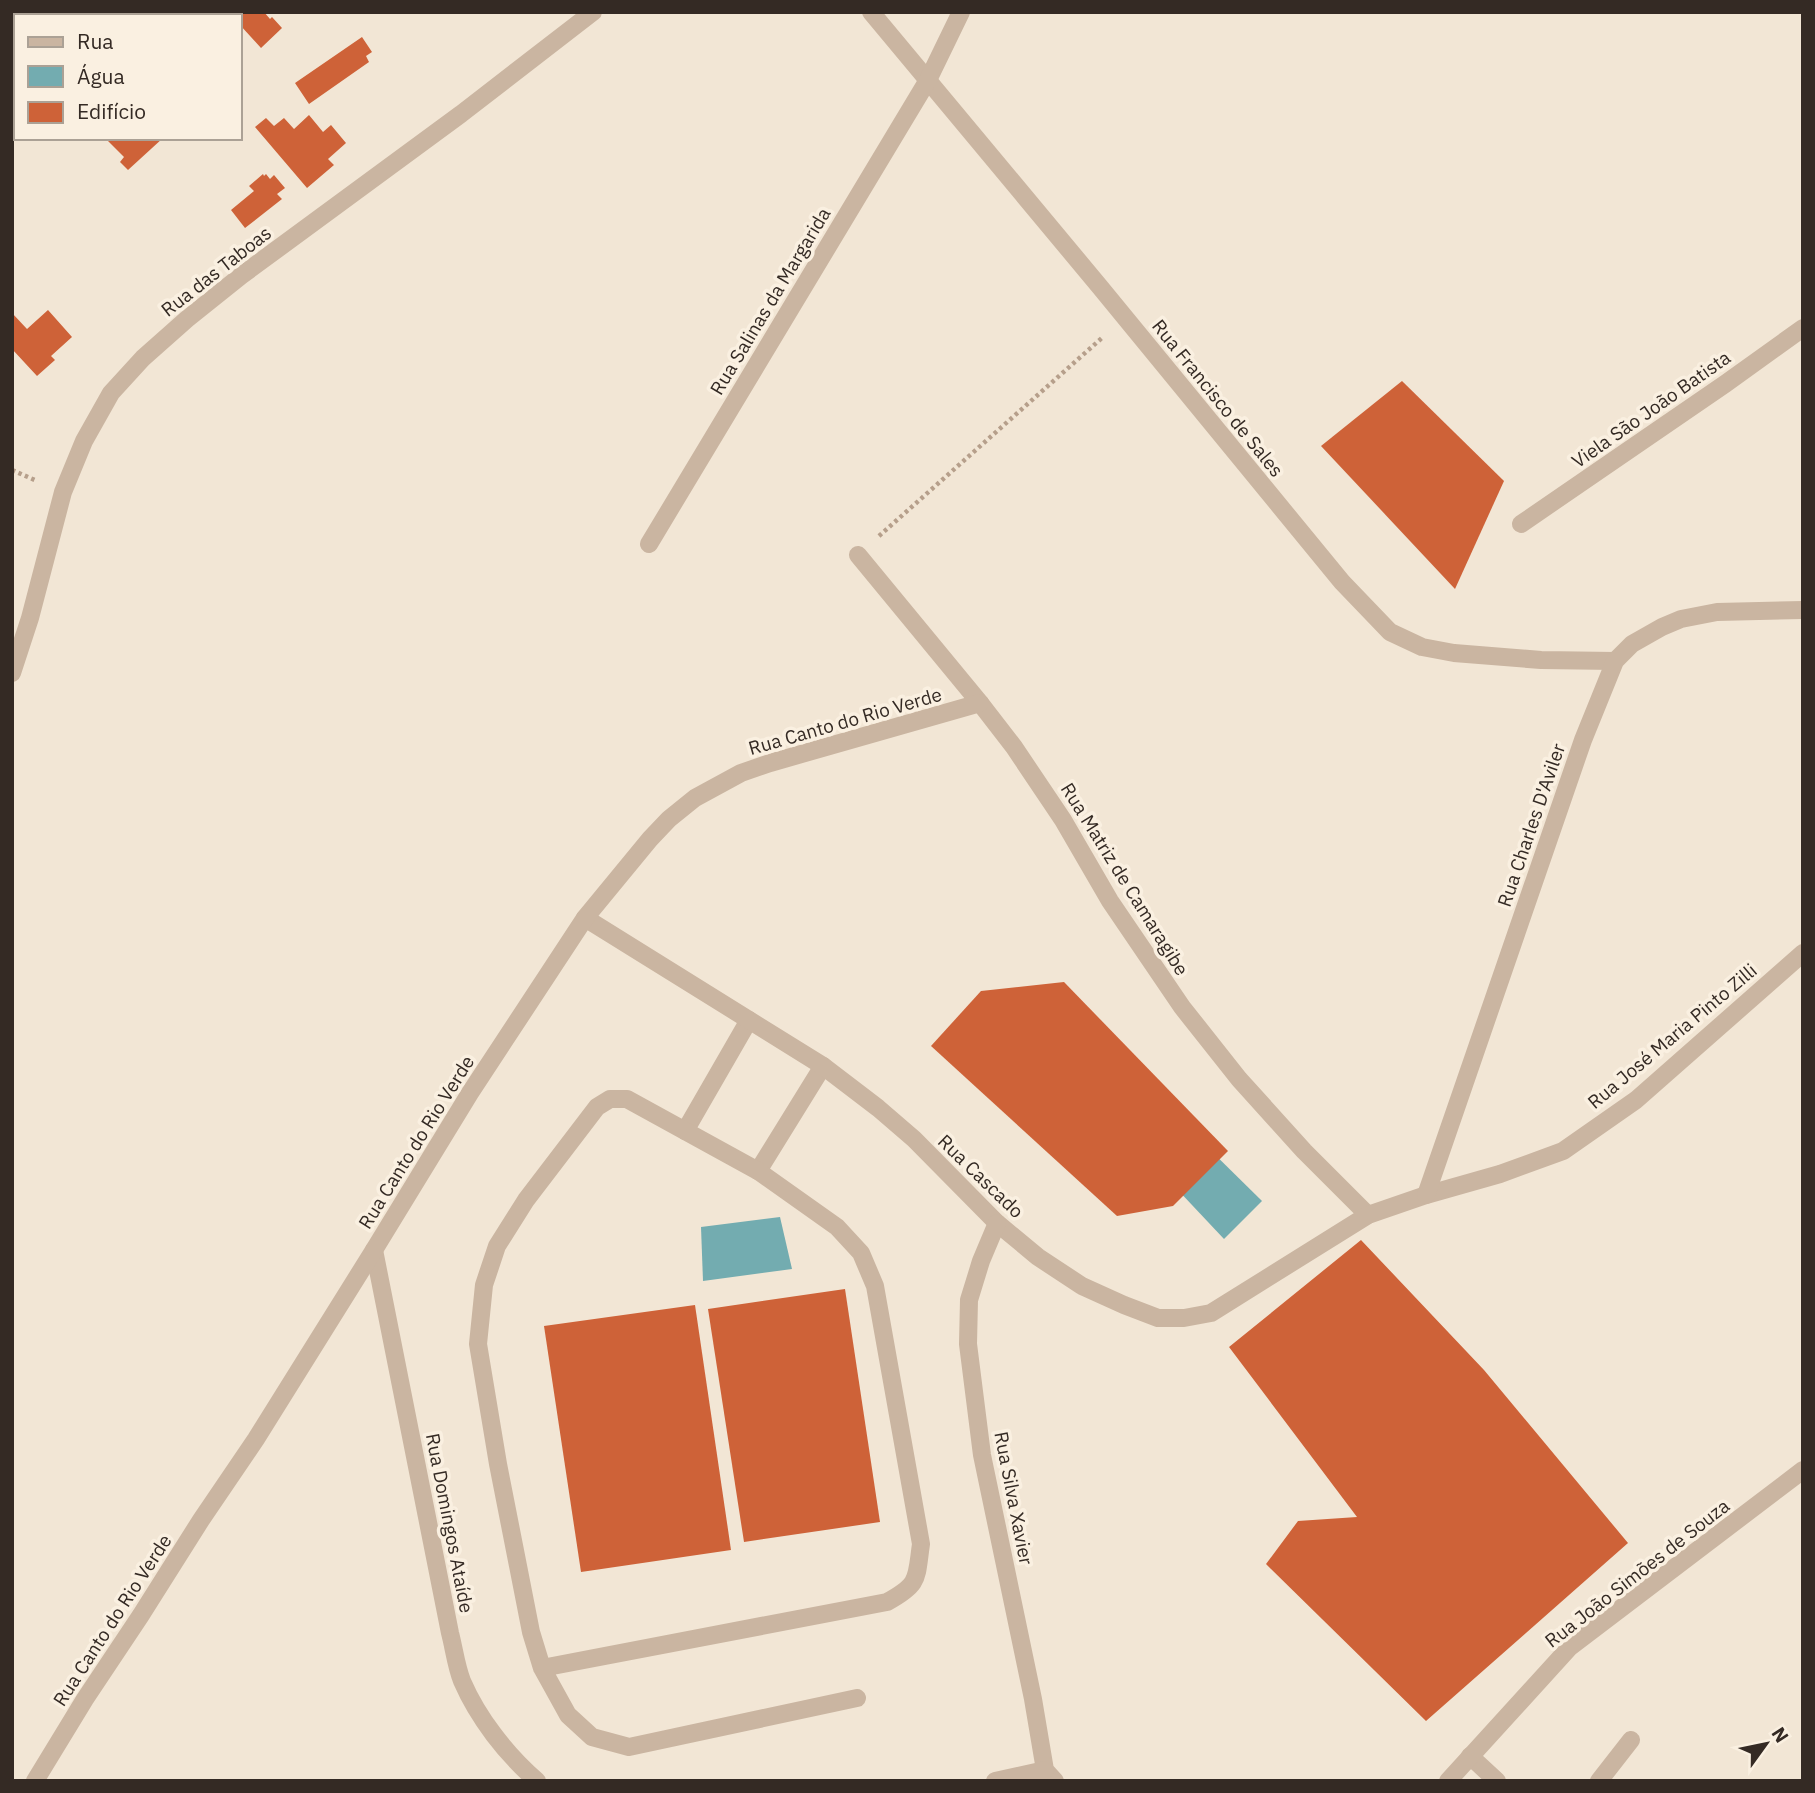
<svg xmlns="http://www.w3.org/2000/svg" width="1815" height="1793" font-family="'IBM Plex Sans',sans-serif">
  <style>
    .water { fill: #73acb0 }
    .building { fill: #ce6238 }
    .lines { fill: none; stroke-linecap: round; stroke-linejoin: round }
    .path { stroke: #b69f8b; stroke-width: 4.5; stroke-dasharray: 3.5 3.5; stroke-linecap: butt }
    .service { stroke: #cab5a1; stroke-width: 18 }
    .minor { stroke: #cab5a1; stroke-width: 18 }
    .tertiary { stroke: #cab5a1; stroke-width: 18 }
    .labels { text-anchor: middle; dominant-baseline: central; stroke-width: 7; stroke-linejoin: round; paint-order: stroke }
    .street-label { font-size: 19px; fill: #342a24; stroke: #faf0e1 }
  </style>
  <rect width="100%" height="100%" fill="#f2e6d5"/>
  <g class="water">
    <polygon points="1195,1135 1262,1201 1224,1239 1160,1171"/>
    <polygon points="780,1217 792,1269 703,1281 701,1227"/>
  </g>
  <g class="building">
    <polygon points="12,12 26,12 30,16 16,16 16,45 12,42"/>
    <polygon points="164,12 186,12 189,16 160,16"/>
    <polygon points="228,12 264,12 270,19 272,17 282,28 261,48 240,25 240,16 231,16"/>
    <polygon points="362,37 372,52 366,56 369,62 309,104 295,83"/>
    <polygon points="309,115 323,132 331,125 346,143 328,159 334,165 307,188 255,127 266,118 274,126 284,118 294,129"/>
    <polygon points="105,138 163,138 128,170 120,162 124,157"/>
    <polygon points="263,174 264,176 266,174 270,179 274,175 285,188 277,194 282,199 245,228 231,210 254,191 249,186"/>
    <polygon points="48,310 72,337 51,356 55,360 37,376 12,349 12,313 27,329"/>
    <polygon points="1402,381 1504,481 1455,589 1321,446"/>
    <polygon points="1064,982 1228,1151 1173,1206 1117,1216 931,1046 981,991"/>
    <polygon points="1361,1240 1484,1370 1628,1543 1426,1721 1266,1564 1298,1521 1357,1517 1229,1347"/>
    <polygon points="845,1289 880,1522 744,1542 708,1309"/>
    <polygon points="695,1305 731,1550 581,1572 544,1326"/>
  </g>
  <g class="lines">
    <g class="path">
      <polyline points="12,470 37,481"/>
      <polyline points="879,536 1103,337"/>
    </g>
    <g class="service">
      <polyline points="1521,524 1725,384 1803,328"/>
      <polyline points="685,1131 749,1020"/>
      <polyline points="758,1171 823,1066"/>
      <path d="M542,1668L887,1602C920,1584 916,1579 921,1544L875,1286L861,1253L837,1227L758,1171L627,1099H610L597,1107L526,1200L497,1246L484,1285L478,1344L498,1464L531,1632L542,1668L568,1715L592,1737L629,1747L857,1698"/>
      <polyline points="1470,1756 1497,1781"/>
      <polyline points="1599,1781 1631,1740"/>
    </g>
    <g class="minor">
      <polyline points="871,12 1100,287 1342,582 1390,632 1422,647 1454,653 1541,660 1615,661"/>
      <polyline points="107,16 111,12"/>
      <polyline points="12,100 16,97"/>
      <polyline points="649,544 928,80 961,12"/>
      <polyline points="858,555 980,703 1014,747 1063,820 1110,901 1182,1007 1239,1079 1304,1151 1368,1215"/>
      <polyline points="12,673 30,618 63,492 84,441 111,393 143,358 187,319 242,275 461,114 593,12"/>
      <polyline points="585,918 823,1066 878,1108 914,1139 997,1223 1038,1257 1082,1286 1124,1305 1158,1318 1184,1318 1211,1313 1368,1215 1426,1195 1500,1174 1563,1151 1636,1100 1803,953"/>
      <polyline points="1426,1195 1583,740 1615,661 1632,644 1662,627 1681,619 1717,612 1803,610"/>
      <polyline points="997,1223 981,1261 969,1300 968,1344 982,1455 1033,1699 1045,1770 1055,1781"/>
      <path d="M374,1250L450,1633C454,1648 456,1666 462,1681C478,1718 506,1754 537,1781"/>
      <polyline points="35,1781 85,1699 141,1615 201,1520 256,1439 374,1250 470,1093 585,918 650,839 669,819 695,798 741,773 770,763 980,703"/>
      <polyline points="995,1781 1045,1770"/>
    </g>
    <polyline class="tertiary" points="1448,1781 1570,1647 1803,1470"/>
  </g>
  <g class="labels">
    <g class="street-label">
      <text transform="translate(216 271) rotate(-38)">Rua das Taboas</text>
      <text transform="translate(770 301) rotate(-59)">Rua Salinas da Margarida</text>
      <text transform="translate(1218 398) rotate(51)">Rua Francisco de Sales</text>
      <text transform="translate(1651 409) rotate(-35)">Viela São João Batista</text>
      <text transform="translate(845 721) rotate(-16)">Rua Canto do Rio Verde</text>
      <text transform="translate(1531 825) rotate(-71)">Rua Charles D'Aviler</text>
      <text transform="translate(1125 879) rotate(58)">Rua Matriz de Camaragibe</text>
      <text transform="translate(1672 1036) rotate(-40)">Rua José Maria Pinto Zilli</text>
      <text transform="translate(416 1142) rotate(-58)">Rua Canto do Rio Verde</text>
      <text transform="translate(981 1176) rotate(44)">Rua Cascado</text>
      <text transform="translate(1014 1498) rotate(79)">Rua Silva Xavier</text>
      <text transform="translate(450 1523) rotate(79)">Rua Domingos Ataíde</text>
      <text transform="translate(1637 1573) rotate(-38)">Rua João Simões de Souza</text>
      <text transform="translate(112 1620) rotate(-57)">Rua Canto do Rio Verde</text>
    </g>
  </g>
  <rect width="1815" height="1793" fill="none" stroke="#342a24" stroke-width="28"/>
  <rect x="14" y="14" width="228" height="126" fill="#faf0e1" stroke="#aba195" stroke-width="2"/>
  <rect x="28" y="37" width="35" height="10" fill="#cab5a1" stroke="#aba195" stroke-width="2"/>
  <text x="77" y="49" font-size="21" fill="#342a24">Rua</text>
  <rect x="28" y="66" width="35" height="21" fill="#73acb0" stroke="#aba195" stroke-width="2"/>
  <text x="77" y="84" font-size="21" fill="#342a24">Água</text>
  <rect x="28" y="102" width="35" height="21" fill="#ce6238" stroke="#aba195" stroke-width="2"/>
  <text x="77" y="119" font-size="21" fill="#342a24">Edifício</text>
  <g transform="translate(1766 1744) rotate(57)" stroke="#faf0e1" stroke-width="5" paint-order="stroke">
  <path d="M0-5L12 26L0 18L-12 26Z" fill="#342a24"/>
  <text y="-10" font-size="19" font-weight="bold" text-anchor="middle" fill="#342a24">N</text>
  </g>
</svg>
